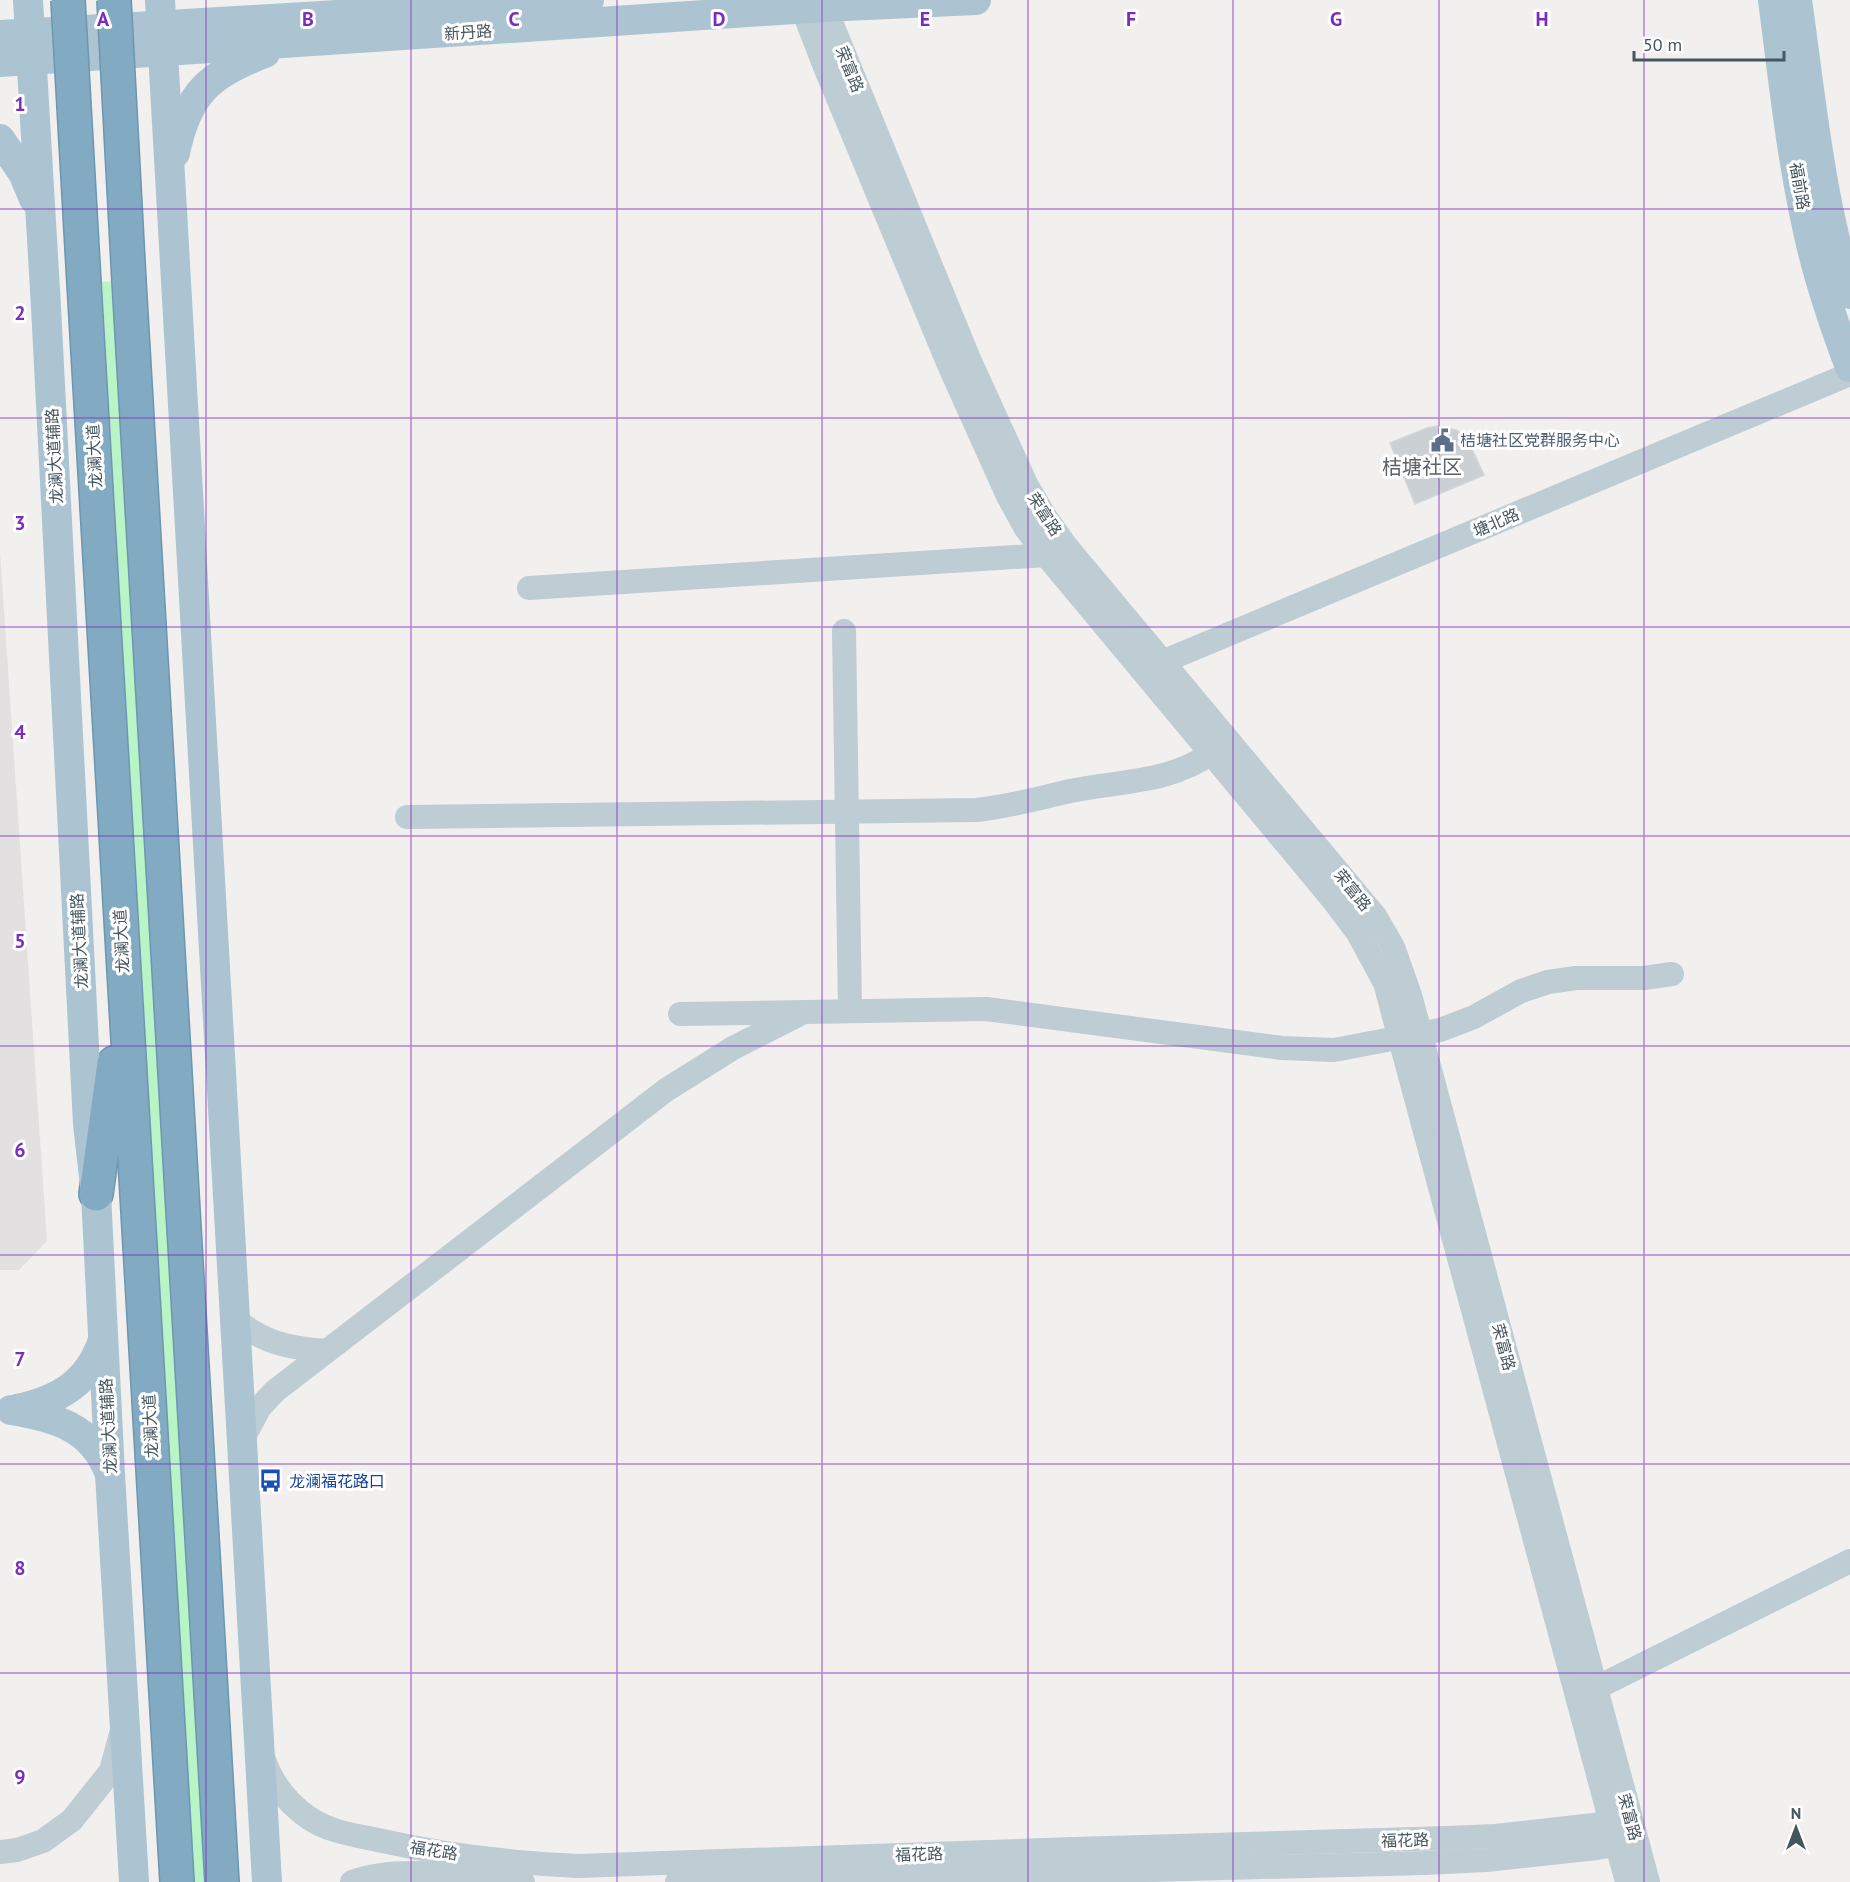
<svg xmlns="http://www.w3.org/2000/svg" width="1850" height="1882" font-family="'PT Sans','Noto Sans SC',sans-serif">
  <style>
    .education { fill: #e3e0e1 }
    .green { fill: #b9f4c7 }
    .building { fill: #cad0d4; stroke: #d2d6db; stroke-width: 1.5 }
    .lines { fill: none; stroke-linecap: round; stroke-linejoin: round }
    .highway-casing { stroke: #6d96af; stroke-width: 36 }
    .minor { stroke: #beccd3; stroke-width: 24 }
    .major { stroke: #acc4d1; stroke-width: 30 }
    .highway { stroke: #82abc3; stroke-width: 33 }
    .highway-bridge-casing { stroke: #6d96af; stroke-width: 36; stroke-linecap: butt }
    .highway-bridge { stroke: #82abc3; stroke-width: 33 }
    .grid { fill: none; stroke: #7b2cbf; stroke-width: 1.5; stroke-opacity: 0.55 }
    .labels { text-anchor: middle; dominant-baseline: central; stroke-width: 6; stroke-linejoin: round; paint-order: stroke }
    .street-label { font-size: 16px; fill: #45565f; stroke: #fff }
    .service-label { font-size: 16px; fill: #4e5e75; stroke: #fff; text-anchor: start }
    .transit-label { font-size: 16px; fill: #164399; stroke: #fff; text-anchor: start }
    .quarter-label { font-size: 20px; fill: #5b6165; stroke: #fff }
    .grid-label { font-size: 20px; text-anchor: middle; font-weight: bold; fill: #7b2cbf; stroke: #fff; stroke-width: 6; stroke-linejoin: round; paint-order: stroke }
  </style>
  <rect width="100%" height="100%" fill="#f2efef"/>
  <polygon class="education" points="0,552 47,1241 19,1270 0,1270"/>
  <polygon class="green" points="113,281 205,1882 194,1882 102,282"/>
  <polygon class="building" points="1437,426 1456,430 1464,435 1471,447 1484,475 1415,504 1390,443 1427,428"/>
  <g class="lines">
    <defs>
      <g id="highway">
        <polyline points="129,281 222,1882"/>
        <polyline points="84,283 177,1882"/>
        <polyline points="96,1194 114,1063"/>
      </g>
    </defs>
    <use href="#highway" class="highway-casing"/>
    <g class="minor">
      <polyline points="799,0 825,67 949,365 1008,496 1025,527 1046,555 1334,901 1358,933 1385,983 1627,1882"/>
      <polyline points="822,0 969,359 1027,486 1046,518 1066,546 1375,916 1393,947 1410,995 1648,1882"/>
      <polyline points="529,588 1046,555"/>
      <polyline points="844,631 850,1010"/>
      <polyline points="1150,667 1850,374"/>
      <path d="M407,817L976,810C1008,807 1039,798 1070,791C1117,781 1171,783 1211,753"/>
      <polyline points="680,1014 986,1009 1282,1048 1334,1050 1440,1030 1474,1017 1521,991 1548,982 1576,978 1644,978 1672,974"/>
      <path d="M233,1317C262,1343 289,1348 326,1351"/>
      <polyline points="241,1442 260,1407 275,1391 666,1090 733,1048 798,1015"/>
      <polyline points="1596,1688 1850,1561"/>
      <path d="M263,1757C271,1781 287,1803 309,1818C329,1832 355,1835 378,1840C444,1855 510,1863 578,1866L1073,1849L1447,1838L1495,1836L1611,1823L1625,1828"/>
      <polyline points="0,1852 17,1850 43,1841 72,1820 111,1771 121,1734"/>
      <path d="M352,1882C401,1864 471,1878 523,1882"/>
      <polyline points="677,1882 1424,1863 1486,1860 1597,1848 1617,1845 1630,1834"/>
    </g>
    <g class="major">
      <polyline points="28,0 46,307 88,1124 96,1194 110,1474 134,1882"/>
      <polyline points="160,0 267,1882"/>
      <path d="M1773,0C1783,77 1791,155 1808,231C1818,278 1833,322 1850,367"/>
      <path d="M1797,0C1811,99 1820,199 1850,294"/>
      <polyline points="0,35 589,0"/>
      <polyline points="0,62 824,7 976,0"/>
      <polyline points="0,139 23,173 34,199"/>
      <path d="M175,153C187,94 209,74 265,53"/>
      <path d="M17,1409C59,1400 89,1383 103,1340"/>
      <path d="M11,1410C54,1417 92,1427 109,1472"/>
    </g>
    <use href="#highway" class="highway"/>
    <defs>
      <g id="highway-bridge">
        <polyline points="68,0 84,283"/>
        <polyline points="114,0 129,281"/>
      </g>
    </defs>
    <use href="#highway-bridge" class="highway-bridge-casing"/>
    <use href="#highway-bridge" class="highway-bridge"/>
  </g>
  <path class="grid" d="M206,0V1882M411,0V1882M617,0V1882M822,0V1882M1028,0V1882M1233,0V1882M1439,0V1882M1644,0V1882M0,209H1850M0,418H1850M0,627H1850M0,836H1850M0,1046H1850M0,1255H1850M0,1464H1850M0,1673H1850"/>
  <defs>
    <symbol id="civic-bare" viewBox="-9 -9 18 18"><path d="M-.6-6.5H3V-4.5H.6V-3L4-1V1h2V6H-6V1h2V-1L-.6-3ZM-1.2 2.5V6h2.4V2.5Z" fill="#5c6f8a" stroke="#fff" stroke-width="2.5" paint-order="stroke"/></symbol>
    <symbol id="bus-bare" viewBox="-9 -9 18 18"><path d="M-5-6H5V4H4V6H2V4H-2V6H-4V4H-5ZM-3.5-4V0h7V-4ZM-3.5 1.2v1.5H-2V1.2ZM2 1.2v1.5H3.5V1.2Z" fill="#1a4fb4" stroke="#fff" stroke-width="2.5" paint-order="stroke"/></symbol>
  </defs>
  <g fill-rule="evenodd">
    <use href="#civic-bare" x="1426" y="424" width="33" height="33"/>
    <use href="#bus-bare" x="254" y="1464" width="33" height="33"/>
  </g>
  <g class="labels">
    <g class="street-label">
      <text transform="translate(468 32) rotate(-4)">新丹路</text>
      <text transform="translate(850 69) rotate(68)">荣富路</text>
      <text transform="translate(1800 186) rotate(80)">福前路</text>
      <text transform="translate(54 456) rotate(-93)">龙澜大道辅路</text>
      <text transform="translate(94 456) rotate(-93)">龙澜大道</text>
      <text transform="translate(1045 514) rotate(57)">荣富路</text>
      <text transform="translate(1496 522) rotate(-23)">塘北路</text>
      <text transform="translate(1353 890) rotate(51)">荣富路</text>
      <text transform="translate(79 941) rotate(-93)">龙澜大道辅路</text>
      <text transform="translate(121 941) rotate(-93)">龙澜大道</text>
      <text transform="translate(1504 1347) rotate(75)">荣富路</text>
      <text transform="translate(108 1426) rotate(-93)">龙澜大道辅路</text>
      <text transform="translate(150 1426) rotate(-93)">龙澜大道</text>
      <text transform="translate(1630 1817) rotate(75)">荣富路</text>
      <text transform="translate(1405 1840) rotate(-2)">福花路</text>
      <text transform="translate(434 1850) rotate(9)">福花路</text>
      <text transform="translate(919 1854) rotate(-2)">福花路</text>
    </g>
    <g class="service-label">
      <text x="1460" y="440">桔塘社区党群服务中心</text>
    </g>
    <g class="transit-label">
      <text x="289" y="1481">龙澜福花路口</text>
    </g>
    <g class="quarter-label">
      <text x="1422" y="467">桔塘社区</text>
    </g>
  </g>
  <g class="grid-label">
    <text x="103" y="26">A</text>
    <text x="308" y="26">B</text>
    <text x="514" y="26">C</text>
    <text x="719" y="26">D</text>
    <text x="925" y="26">E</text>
    <text x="1131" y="26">F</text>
    <text x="1336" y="26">G</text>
    <text x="1542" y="26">H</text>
    <text x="20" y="111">1</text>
    <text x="20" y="320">2</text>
    <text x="20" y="530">3</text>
    <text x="20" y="739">4</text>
    <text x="20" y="948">5</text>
    <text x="20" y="1157">6</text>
    <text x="20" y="1366">7</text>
    <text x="20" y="1575">8</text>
    <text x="20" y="1784">9</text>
  </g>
  <g transform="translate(1796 1828)" stroke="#ffffff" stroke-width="4.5" paint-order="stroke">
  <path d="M0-4.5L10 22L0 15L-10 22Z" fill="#45565f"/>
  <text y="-9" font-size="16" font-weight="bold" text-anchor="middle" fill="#45565f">N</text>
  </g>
  <path d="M1634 51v9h150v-9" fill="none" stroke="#45565f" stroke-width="3"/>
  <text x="1643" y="51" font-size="18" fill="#45565f" stroke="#ffffff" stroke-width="4.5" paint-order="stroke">50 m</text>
</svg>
